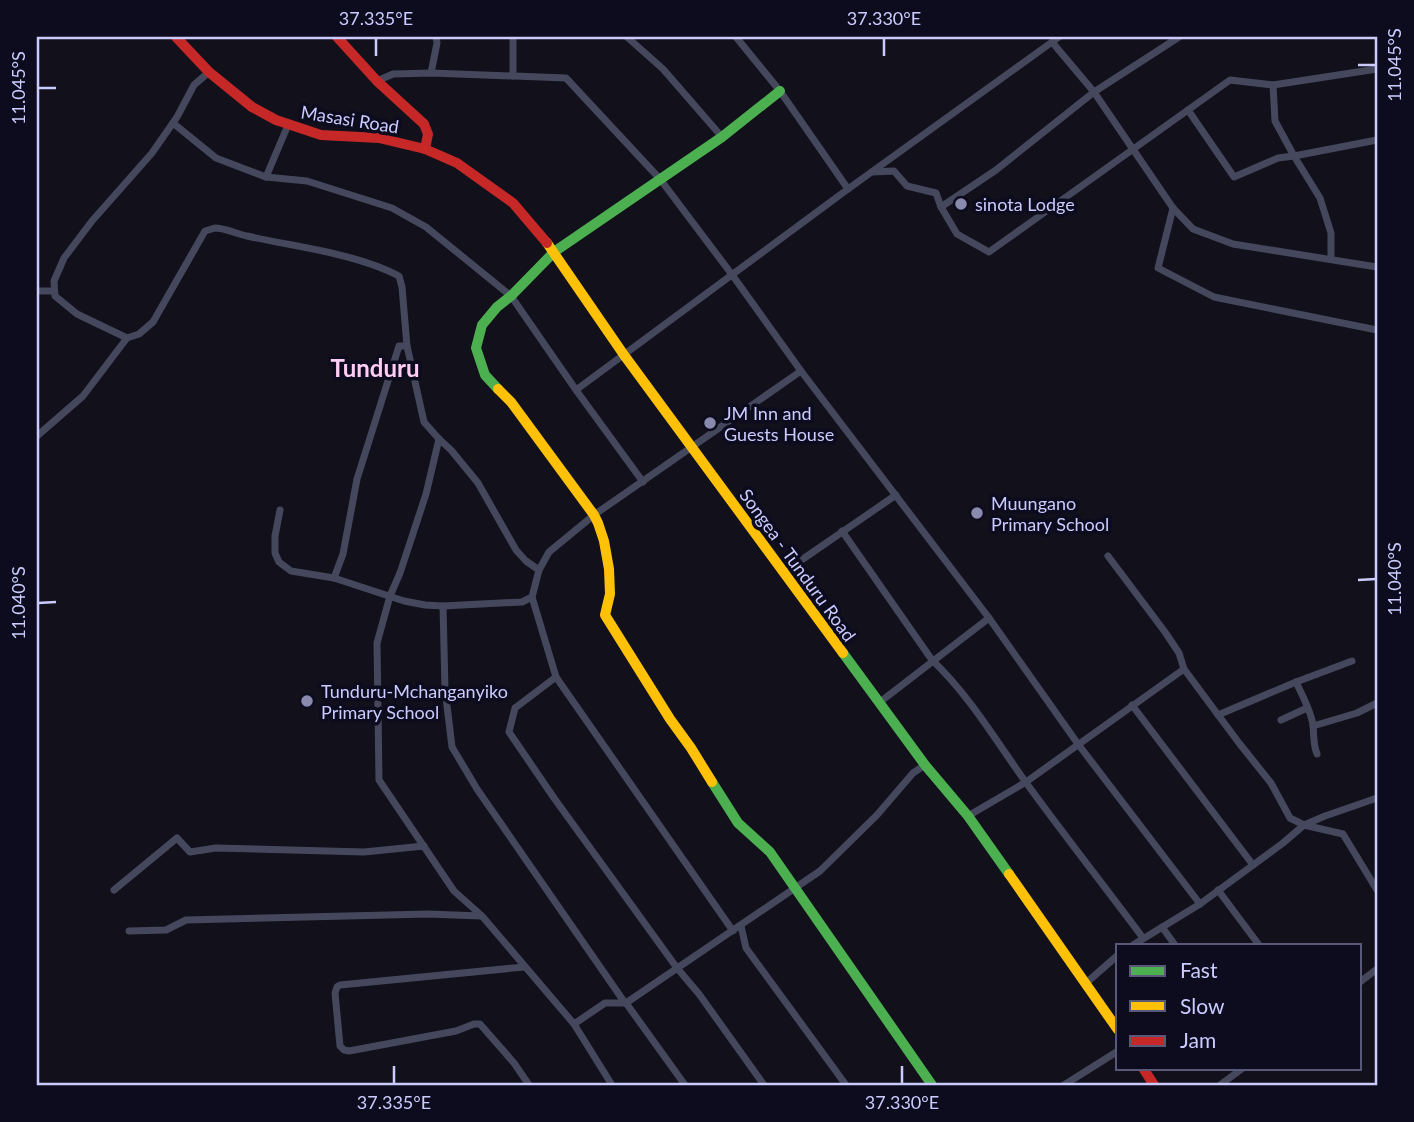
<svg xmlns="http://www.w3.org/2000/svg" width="1414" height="1122" font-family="Lato,sans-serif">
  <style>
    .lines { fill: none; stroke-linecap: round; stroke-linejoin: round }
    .street { stroke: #45475c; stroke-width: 7 }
    .fast { stroke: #4caf50; stroke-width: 10 }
    .slow { stroke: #ffc107; stroke-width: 10 }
    .jam { stroke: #c62828; stroke-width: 10 }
    .ticks { fill: none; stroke: #cbcbff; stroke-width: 2.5 }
    .poi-dot { fill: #8a8aaf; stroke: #0d0c1f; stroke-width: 2.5 }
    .labels { text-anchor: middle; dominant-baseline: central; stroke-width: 7; stroke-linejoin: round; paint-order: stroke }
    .street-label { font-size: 18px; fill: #cbcbff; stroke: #0d0c1f }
    .poi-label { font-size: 18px; fill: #cbcbff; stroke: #0d0c1f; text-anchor: start }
    .district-label { font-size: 24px; font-weight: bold; fill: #ffcdf3; stroke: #0d0c1f }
    .neatline { fill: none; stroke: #cbcbff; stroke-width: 2.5 }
    .ticks-label { font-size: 18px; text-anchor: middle; fill: #cbcbff }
  </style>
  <rect width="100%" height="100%" fill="#11101b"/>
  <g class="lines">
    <g class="street">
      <polyline points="513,37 513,76"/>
      <polyline points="627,37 663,69 722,137"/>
      <polyline points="736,37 780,91 848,189"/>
      <polyline points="1052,42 1094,92 1173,208 1193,229 1233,244 1377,267"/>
      <path d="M209,72L194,85L177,117L152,153L92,221L64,258L54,281L55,296L77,314L127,338L139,334L153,322L205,231C206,231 214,228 215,228C225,228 237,234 247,236C296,247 355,253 399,276L402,287L407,346L424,422L439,439L451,450L478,483L516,550L526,561L539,570"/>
      <polyline points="431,73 437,43 436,37"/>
      <polyline points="377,81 393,74 431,73 566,78 660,179 733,276 801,371 989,618 1078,744 1200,904"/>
      <polyline points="1273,85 1275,121 1294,156 1320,198 1331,233 1331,259"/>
      <polyline points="1188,110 1234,177 1278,158 1294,156 1377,140"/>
      <polyline points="173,123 216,158 266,177 307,181 392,208 426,227 511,296 576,390 643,482"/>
      <polyline points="872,172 894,171 907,186 936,193 941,207 957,234 989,252 1230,80 1273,85 1377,69"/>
      <polyline points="266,177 288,125"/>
      <polyline points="941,207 996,170 1094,92 1179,37"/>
      <polyline points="1173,208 1158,268 1214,297 1377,330"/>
      <polyline points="37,291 54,291"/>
      <polyline points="576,390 848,189 1059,37"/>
      <polyline points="37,436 83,396 127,338"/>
      <polyline points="439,439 426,494 400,573 390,596 377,643 379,780 454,891 482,916 574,1024 612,1085"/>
      <polyline points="280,510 275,536 275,553 279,562 291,571 334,578 404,601 425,605 443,606 522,602 532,597 539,570 549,552 594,515 801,371"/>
      <path d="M842,531L932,660C970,696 996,741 1027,784C1065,836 1105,887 1143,938"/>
      <polyline points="1108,556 1165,632 1179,653 1184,669 1239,743 1271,783 1290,818 1304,825 1343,834 1377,890"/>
      <polyline points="784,572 896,495"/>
      <polyline points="334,578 343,554 357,479 399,346 407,346"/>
      <polyline points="532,597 556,677 733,931"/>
      <polyline points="443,606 445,689 452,747 477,789 625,1003"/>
      <polyline points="556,677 515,708 509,732 554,798 677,968 699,994 764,1085"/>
      <path d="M1296,682C1302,695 1311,711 1313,725C1314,736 1313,744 1317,754"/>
      <polyline points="880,702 989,618"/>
      <polyline points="1132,705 1253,865"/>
      <polyline points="1218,715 1296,682 1352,661"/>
      <polyline points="1281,720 1307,708"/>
      <polyline points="1313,726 1357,713 1377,703"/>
      <polyline points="968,816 1026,782 1184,669"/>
      <polyline points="114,890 177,838 190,852 216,848 364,852 424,846"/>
      <polyline points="1218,890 1259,945"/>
      <polyline points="741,926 746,948 846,1085"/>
      <polyline points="1162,927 1175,945"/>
      <polyline points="129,931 166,930 186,920 428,914 481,916"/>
      <polyline points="1133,945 1200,904 1283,843 1304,825 1325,816 1377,798"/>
      <polyline points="524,967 340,985 337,987 335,993 340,1046 344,1050 349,1051 456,1031 474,1024 480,1024 514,1063 529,1085"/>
      <polyline points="1360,982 1377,969"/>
      <polyline points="1085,984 1118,955"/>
      <polyline points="626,1003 685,1085"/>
      <polyline points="574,1024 605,1003 626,1003 820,871 877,815 913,773 925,765"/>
      <polyline points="1064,1085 1118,1051"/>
      <polyline points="1220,1085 1243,1068"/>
    </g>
    <g class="fast">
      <polyline points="498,389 485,375 476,348 482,325 497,307 511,296 554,252 722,137 780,91"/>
      <polyline points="843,653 925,765 968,816 1009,874"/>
      <polyline points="712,782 738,823 770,852 932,1085"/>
    </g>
    <g class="slow">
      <polyline points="547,243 624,355 843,653"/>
      <polyline points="498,389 511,402 594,515 598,523 604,541 609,569 610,594 605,615 670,719 691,748 712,782"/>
      <polyline points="1009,874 1118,1030"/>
    </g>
    <g class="jam">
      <polyline points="176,37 209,72 252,107 276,120 321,135 379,138 425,149 457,163 513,203 547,243"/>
      <polyline points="337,37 377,81 424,124 428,134 425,149"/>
      <polyline points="1143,1068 1154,1085"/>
    </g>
  </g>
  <path class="ticks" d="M376,38V56M884,38V56M1358,65H1376M38,88H56M1358,580L1376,579M38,603L56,602M394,1066V1084M902,1066V1084"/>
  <g class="poi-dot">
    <circle cx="961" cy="204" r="7"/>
    <circle cx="710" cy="423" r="7"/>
    <circle cx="977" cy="513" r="7"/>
    <circle cx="307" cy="701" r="7"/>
  </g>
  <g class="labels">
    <g class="street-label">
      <text transform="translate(350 119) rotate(9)">Masasi Road</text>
      <text transform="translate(798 565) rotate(54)">Songea - Tunduru Road</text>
    </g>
    <g class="poi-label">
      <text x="975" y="204">sinota Lodge</text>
      <text x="724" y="413">JM Inn and<tspan x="724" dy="21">Guests House</tspan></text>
      <text x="991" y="503">Muungano<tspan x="991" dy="21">Primary School</tspan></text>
      <text x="321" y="691">Tunduru-Mchanganyiko<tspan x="321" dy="21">Primary School</tspan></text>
    </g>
    <g class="district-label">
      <text x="375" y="367">Tunduru</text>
    </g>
  </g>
  <rect width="1414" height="1122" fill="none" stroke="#0d0c1f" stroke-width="77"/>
  <rect x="1116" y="944" width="245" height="126" fill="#0d0c1f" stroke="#595879" stroke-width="2"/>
  <rect x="1130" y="966" width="35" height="10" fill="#4caf50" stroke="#595879" stroke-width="2"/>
  <text x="1180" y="978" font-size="21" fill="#cbcbff">Fast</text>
  <rect x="1130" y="1001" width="35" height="10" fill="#ffc107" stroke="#595879" stroke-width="2"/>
  <text x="1180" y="1014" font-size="21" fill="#cbcbff">Slow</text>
  <rect x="1130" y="1036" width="35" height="10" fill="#c62828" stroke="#595879" stroke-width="2"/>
  <text x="1180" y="1048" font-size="21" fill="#cbcbff">Jam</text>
  <rect x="38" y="38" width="1338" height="1046" class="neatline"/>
  <g class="ticks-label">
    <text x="376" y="25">37.335°E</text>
    <text x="884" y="25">37.330°E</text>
    <text transform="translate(1395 65) rotate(-90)" y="6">11.045°S</text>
    <text transform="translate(19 88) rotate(-90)" y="6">11.045°S</text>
    <text transform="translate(1395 579) rotate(-90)" y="6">11.040°S</text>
    <text transform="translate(19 603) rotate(-90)" y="6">11.040°S</text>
    <text x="394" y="1109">37.335°E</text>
    <text x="902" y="1109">37.330°E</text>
  </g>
</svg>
